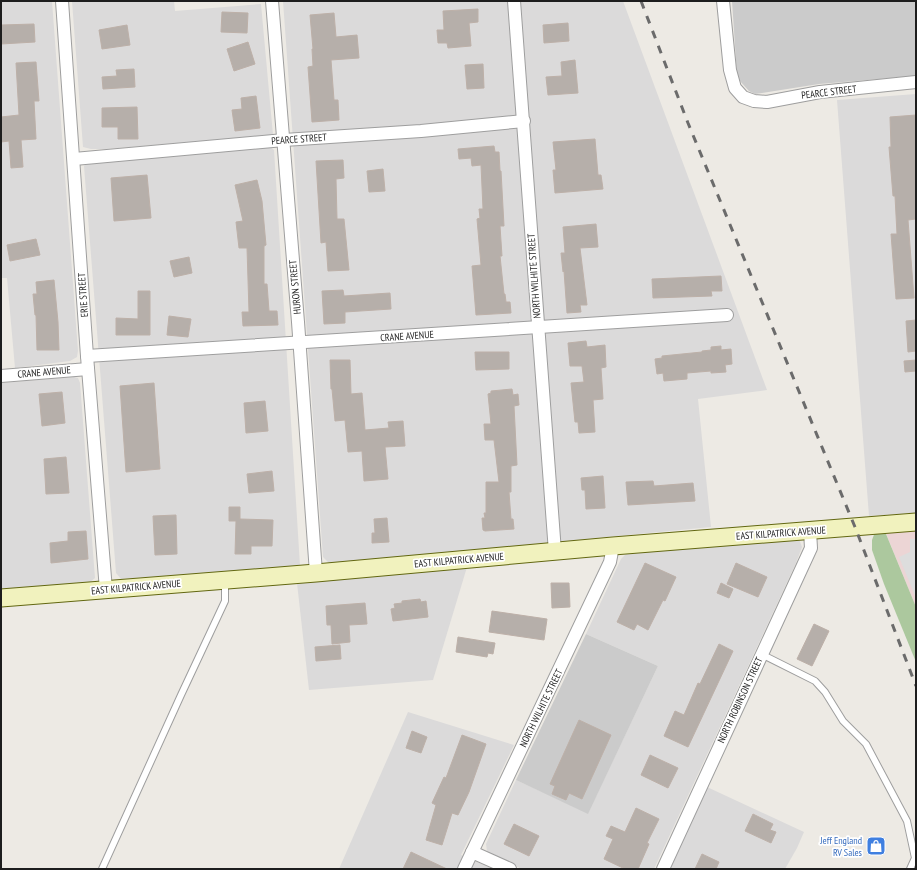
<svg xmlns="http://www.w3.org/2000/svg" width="917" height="870" font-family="'PT Sans Narrow',sans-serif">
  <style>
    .residential { fill: #dbdada }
    .commercial { fill: #ecd5d5 }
    .religious { fill: #cbcbcb }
    .forest { fill: #acc89e }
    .parking { fill: #ddd }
    .building { fill: #b6afaa; stroke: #bdb0a8 }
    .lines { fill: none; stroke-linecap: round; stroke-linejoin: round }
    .lane-casing { stroke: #9e9e9e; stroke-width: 8 }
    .street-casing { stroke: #9e9e9e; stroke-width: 14 }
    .secondary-casing { stroke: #626711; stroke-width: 19 }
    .lane { stroke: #fff; stroke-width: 6 }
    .street { stroke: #fff; stroke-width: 12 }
    .secondary { stroke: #f1f2be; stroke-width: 17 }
    .rail { stroke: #6b6b6b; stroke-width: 3; stroke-dasharray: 8 8; stroke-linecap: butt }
    .labels { text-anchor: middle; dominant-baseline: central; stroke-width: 3.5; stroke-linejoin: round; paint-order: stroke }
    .street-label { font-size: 10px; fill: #1d1d1d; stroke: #fff }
    .shop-label { font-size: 10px; fill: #366cbe; stroke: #fff; text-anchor: end }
  </style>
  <rect width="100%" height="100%" fill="#edeae4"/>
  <g class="residential">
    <polygon points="1,1 52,1 78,351 77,357 70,361 15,368 7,278 1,278"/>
    <polygon points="72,1 174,1 175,11 261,4 273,135 106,149 91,149 83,147"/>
    <polygon points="283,1 623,1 767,390 698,399 711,527 334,563 329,563 323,557"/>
    <polygon points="916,94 916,513 869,516 837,100"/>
    <polygon points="269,146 274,150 300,566 121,579 116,573 84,166 86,164"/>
    <polygon points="74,377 78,378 80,383 95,578 90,582 1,590 1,383"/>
    <polygon points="799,539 802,547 796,563 654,869 522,869 493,856 487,851 486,844 516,780 588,813 658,666 586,634 621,559 625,555 629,553"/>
    <polygon points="467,567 433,680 309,690 297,583"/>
    <polygon points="408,712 514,745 461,855 493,869 339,869"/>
    <polygon points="707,787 804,832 797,848 785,869 670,869"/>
  </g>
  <polygon class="commercial" points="916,529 916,607 885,531"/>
  <g class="religious">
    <polygon points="732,1 916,1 916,76 819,84 762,93 755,94 749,91 740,81 737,75"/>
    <polygon points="586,634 658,666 588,814 516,780"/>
  </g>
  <polygon class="forest" points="875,532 881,532 886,534 916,607 916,662 884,584 872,550 872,540"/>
  <polygon class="parking" points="910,539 916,539 916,598 899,557 910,552"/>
  <g class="building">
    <polygon points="478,9 478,22 469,23 471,46 448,48 447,43 438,43 437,30 444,30 443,11"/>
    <polygon points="222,12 248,13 247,33 221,32"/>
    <polygon points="334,13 336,37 357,35 359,58 331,60 334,100 338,100 339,120 312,122 308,67 313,66 312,49 313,49 310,15"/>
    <polygon points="568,23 569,41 544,43 543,25"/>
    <polygon points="34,24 35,42 1,44 1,25"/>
    <polygon points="127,25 130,45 102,49 99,30"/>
    <polygon points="248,42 255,64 234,71 227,49"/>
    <polygon points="575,60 578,93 548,95 546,77 562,76 561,62"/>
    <polygon points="36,62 39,101 34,101 36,139 21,140 23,167 11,168 9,141 1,142 1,117 19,115 16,63"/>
    <polygon points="483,64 484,88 467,89 465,65"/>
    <polygon points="134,69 135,87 103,89 102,77 117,76 116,70"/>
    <polygon points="256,96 260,128 235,131 232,110 242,109 241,98"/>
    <polygon points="137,107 138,139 118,139 118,127 102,127 102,108"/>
    <polygon points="916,115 916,219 908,220 914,298 896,299 891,234 897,234 895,196 893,196 889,147 891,147 890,117"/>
    <polygon points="595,139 598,175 601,175 603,189 555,193 553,170 556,170 553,142"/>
    <polygon points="494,146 495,152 499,152 500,171 501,171 504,226 500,226 502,256 500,256 504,294 505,294 506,302 510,302 511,313 476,315 472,266 481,265 477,219 480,218 479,209 483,209 481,165 472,166 471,158 459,159 458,149"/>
    <polygon points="343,160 344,178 336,179 337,219 344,219 349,270 328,271 326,242 321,243 316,161"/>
    <polygon points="383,169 385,191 369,192 367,171"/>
    <polygon points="147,175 151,218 114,221 111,178"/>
    <polygon points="257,180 262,201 266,245 264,246 264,284 267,284 269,311 277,311 278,325 243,326 242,312 249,312 247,248 239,248 236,222 243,221 235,185"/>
    <polygon points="596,224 598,247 580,248 587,305 580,305 581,312 567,313 564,271 563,272 561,253 565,253 563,227"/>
    <polygon points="36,239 40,255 10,261 7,245"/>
    <polygon points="189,257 192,273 174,277 170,261"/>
    <polygon points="721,276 722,291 711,291 712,296 653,298 652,279"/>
    <polygon points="54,280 58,322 59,350 37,350 36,315 35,315 33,294 37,294 36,282"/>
    <polygon points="343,290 344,296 390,293 391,309 345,312 345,323 324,324 322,291"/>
    <polygon points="138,291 150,291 150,335 116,335 116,318 138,319"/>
    <polygon points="169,316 191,319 188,337 167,335"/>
    <polygon points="916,320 916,351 908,352 906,321"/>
    <polygon points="586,341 587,347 605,345 606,367 601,368 603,399 593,400 595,432 579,433 578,422 575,422 571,383 584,382 582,366 570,366 568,343"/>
    <polygon points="721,346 721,350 731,349 732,364 725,365 726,372 711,373 711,371 687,373 687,379 664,381 663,373 657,374 655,359 662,358 662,356 702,352 702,351 711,350 711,347"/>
    <polygon points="475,352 509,352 509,369 476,370"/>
    <polygon points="330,360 350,360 351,394 362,393 365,430 389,428 388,422 403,421 405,446 385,447 388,479 364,481 362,451 348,452 345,420 335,421 332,389 331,389"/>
    <polygon points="916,360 916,371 905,372 904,361"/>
    <polygon points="154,383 160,469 126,472 120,386"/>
    <polygon points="512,389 513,395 518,394 519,405 514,406 517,465 511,466 511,492 509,492 511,519 513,519 514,529 485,531 483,530 482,518 485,518 484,513 486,513 486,482 499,482 494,440 485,440 484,424 491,424 488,394 491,393 491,391"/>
    <polygon points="62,392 65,423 42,426 39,394"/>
    <polygon points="265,401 268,431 246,433 244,403"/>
    <polygon points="66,457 69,493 46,494 44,459"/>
    <polygon points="272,471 274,491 249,493 247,474"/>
    <polygon points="603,476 605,508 586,509 585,490 582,490 581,478"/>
    <polygon points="653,481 654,486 693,483 695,501 628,505 626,482"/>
    <polygon points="229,507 240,507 240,519 273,520 272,546 251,546 251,554 235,554 236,521 229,521"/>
    <polygon points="176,515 177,554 155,555 153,516"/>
    <polygon points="387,518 389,542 372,543 372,533 375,533 374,519"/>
    <polygon points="86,531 88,559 51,563 50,543 68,541 68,532"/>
    <polygon points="645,563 676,577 665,601 663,600 648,630 637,624 634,630 617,622"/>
    <polygon points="736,563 767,577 758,597 727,584"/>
    <polygon points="551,583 569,583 570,607 552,608"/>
    <polygon points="721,583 733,589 729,598 717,593"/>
    <polygon points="420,599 421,602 426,601 428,617 393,621 391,609 395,608 394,604 402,603 402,601"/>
    <polygon points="365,603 367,624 349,625 350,642 332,644 331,625 327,625 326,606"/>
    <polygon points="492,611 547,619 544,640 489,632"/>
    <polygon points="814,624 829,631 812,666 797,659"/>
    <polygon points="458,637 495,643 493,654 488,653 487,657 456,652"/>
    <polygon points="719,644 733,651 688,747 664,736 675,711 684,715 698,683 700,684"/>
    <polygon points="340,645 341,659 316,661 315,647"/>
    <polygon points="579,720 611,735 582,799 569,793 566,800 552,794 555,786 550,784"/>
    <polygon points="412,731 427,737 421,753 406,748"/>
    <polygon points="462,735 486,744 469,792 458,815 452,813 442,845 426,840 436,805 432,803 444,777 446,778"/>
    <polygon points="650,755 678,768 668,788 641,775"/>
    <polygon points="636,808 659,819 647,843 649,844 638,869 625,869 604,859 613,839 606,836 611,826 625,832"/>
    <polygon points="753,814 773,824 770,830 776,832 771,843 745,831"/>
    <polygon points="514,824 539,836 529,856 504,844"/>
    <polygon points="411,852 447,869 403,869"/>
    <polygon points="702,854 719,862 716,869 695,869"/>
  </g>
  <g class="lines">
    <defs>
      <g id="lane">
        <polyline points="761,654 815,681 825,692 843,721 866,744 907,821 915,858 910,869"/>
        <polyline points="102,869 181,695 225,601 225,582"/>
      </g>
      <g id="street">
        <polyline points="62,1 87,356 106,590"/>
        <polyline points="272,1 298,322 316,573"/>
        <polyline points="514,1 555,552"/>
        <polyline points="723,1 730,70 735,88 743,97 754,101 767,102 820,92 916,82"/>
        <polyline points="74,159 284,140 421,131 524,121"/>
        <polyline points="87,356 727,315"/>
        <polyline points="1,376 88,369"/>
        <polyline points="472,852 510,869"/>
        <polyline points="464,869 610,562 613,546"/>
        <polyline points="663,869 811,548 810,531"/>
      </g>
      <polyline id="secondary" points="1,598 316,573 613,546 916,522"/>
    </defs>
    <use href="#lane" class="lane-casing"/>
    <use href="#street" class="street-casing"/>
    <use href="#secondary" class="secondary-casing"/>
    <use href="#lane" class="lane"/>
    <use href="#street" class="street"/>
    <use href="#secondary" class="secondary"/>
    <polyline class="rail" points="641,1 688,123 855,527 916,686"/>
  </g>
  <defs>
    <symbol id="shop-square" viewBox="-11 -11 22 22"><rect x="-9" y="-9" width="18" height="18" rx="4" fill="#3f7fe0" stroke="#fff"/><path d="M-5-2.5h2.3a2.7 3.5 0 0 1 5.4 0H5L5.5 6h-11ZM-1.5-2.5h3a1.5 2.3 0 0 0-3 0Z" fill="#fff"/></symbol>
  </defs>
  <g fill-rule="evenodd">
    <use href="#shop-square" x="865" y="835" width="22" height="22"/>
  </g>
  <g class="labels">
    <g class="street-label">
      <text transform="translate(829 92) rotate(-7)">PEARCE STREET</text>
      <text transform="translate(299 139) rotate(-4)">PEARCE STREET</text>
      <text transform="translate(534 276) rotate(-94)">NORTH WILHITE STREET</text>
      <text transform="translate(295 287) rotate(-95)">HURON STREET</text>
      <text transform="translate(83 295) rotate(-94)">ERIE STREET</text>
      <text transform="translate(407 336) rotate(-4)">CRANE AVENUE</text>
      <text transform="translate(44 372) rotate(-5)">CRANE AVENUE</text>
      <text transform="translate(781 533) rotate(-4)">EAST KILPATRICK AVENUE</text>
      <text transform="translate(459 560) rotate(-5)">EAST KILPATRICK AVENUE</text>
      <text transform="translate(136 587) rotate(-5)">EAST KILPATRICK AVENUE</text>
      <text transform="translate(740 700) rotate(-65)">NORTH ROBINSON STREET</text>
      <text transform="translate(541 708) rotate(-64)">NORTH WILHITE STREET</text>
    </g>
    <g class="shop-label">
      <text x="862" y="840">Jeff England<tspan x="862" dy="12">RV Sales</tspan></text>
    </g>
  </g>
  <rect width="917" height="870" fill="none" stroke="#1d1d1d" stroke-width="4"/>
</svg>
